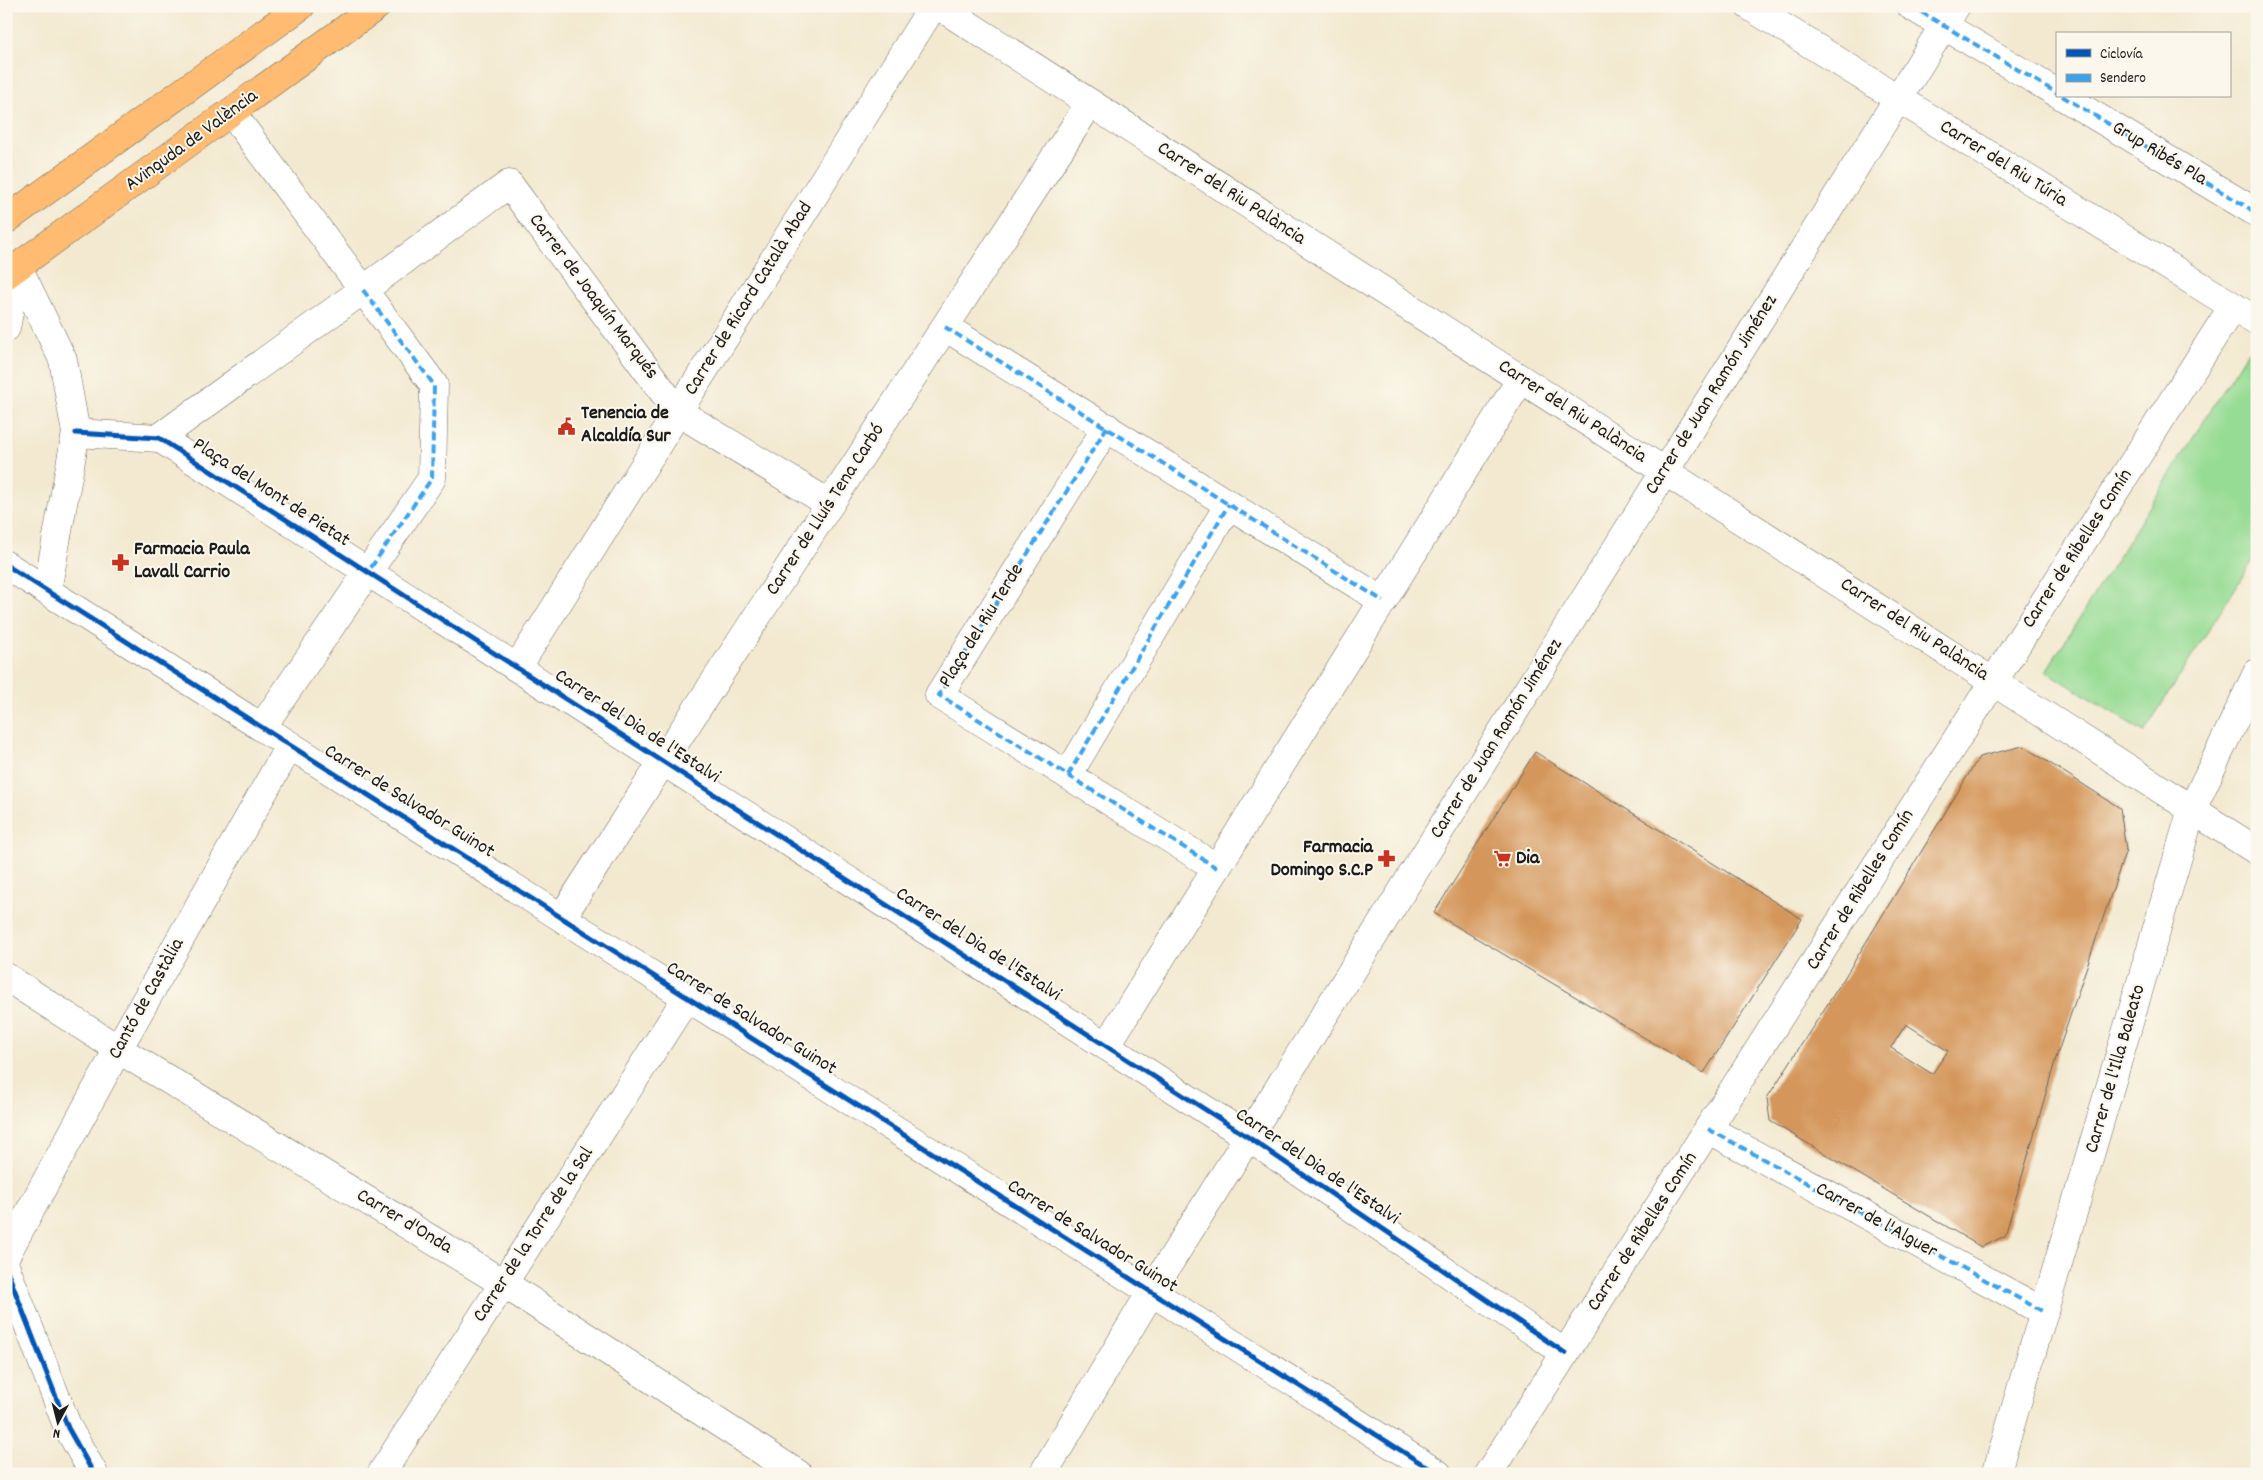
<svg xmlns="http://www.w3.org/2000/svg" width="2263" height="1480" font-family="Dekko,sans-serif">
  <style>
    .green { fill: #97dc94; stroke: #5a7c58 }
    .building { fill: #d4965a; fill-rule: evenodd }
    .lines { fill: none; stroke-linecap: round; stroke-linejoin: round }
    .minor-casing { stroke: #67645b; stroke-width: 29 }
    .major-casing { stroke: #67645b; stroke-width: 29 }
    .minor { stroke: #fff; stroke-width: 28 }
    .major { stroke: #febb71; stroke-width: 28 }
    .quiet { stroke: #3da2ea; stroke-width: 4; stroke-dasharray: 8 4; stroke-linecap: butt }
    .cycleway-casing { stroke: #fbf7ec; stroke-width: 8 }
    .cycleway { stroke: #0057b8; stroke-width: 5 }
    .labels { text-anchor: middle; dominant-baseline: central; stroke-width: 4; stroke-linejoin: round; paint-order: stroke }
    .street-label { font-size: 20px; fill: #1c1c1c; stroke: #fbf7ec }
    .poi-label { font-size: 20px; font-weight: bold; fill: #1c1c1c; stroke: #fbf7ec; text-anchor: start }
  </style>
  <rect width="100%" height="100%" fill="#fbf7ec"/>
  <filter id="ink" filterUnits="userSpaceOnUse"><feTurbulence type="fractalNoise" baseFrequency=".02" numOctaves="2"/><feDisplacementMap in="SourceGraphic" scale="10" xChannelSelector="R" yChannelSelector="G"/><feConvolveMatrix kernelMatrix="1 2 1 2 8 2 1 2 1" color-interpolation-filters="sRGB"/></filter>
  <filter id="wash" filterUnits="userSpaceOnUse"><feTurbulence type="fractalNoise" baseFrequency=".0096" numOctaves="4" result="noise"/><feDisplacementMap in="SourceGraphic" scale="20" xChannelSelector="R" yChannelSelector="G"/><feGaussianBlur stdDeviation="1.12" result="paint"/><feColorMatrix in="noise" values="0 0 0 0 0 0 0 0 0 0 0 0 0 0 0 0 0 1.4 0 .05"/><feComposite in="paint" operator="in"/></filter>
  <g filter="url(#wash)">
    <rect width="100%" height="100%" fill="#f3e9d0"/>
    <polygon class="green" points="2248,351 2257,357 2257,554 2144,732 2046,671"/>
    <g id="blocks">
      <g class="building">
        <path d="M2023,746L2120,808L2126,850L2056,1058L2005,1236L1981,1247L1770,1121L1767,1098L1843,980L1979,757ZM1906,1024L1948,1051L1932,1074L1891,1048Z"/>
        <polygon points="1535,752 1802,919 1704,1073 1434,913"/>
      </g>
    </g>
  </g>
  <g filter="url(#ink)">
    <use href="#blocks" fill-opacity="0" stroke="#67645b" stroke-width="1"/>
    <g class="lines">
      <defs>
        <g id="minor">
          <polyline points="939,6 2257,851"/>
          <polyline points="1749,6 2257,321"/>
          <polyline points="1911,6 2057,93"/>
          <polyline points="2062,96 2257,213"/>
          <polyline points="231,112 434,385 432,478 262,727"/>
          <polyline points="18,267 63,360 76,433 47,591"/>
          <polyline points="945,327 1383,601"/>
          <polyline points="6,328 18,267"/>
          <polyline points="1107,427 939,695 1217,868"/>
          <polyline points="76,433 159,438 1248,1137 1565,1353"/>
          <polyline points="159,438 509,184 678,412 830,504"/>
          <polyline points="6,565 1438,1474"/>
          <polyline points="517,668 933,6"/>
          <polyline points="1068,775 1229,504"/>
          <polyline points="562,917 1090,103"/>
          <polyline points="6,977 118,1049 503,1283 798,1474"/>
          <polyline points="1106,1046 1521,379"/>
          <polyline points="1708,1129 2044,1312"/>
          <polyline points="6,1255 118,1049 290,745"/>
          <polyline points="6,1268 68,1428 94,1474"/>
          <polyline points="381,1474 687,997"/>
          <polyline points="1043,1474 1151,1292 1956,6"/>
          <polyline points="1488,1474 2233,306"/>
          <polyline points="1996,1474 2192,809 2257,673"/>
        </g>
        <g id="major">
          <polyline points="6,220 301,6"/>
          <polyline points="6,275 377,6"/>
        </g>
      </defs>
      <use href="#minor" class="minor-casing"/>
      <use href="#major" class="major-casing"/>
      <use href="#minor" class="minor"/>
      <use href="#major" class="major"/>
      <g class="quiet">
        <polyline points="1911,6 2057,93"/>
        <polyline points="2062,96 2257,213"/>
        <polyline points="363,290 434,385 432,478 368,572"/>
        <polyline points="945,327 1383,601"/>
        <polyline points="1107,427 939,695 1217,868"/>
        <polyline points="1068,775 1229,504"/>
        <polyline points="1708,1129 2044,1312"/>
      </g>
      <defs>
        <g id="cycleway">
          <polyline points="76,433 159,438 1248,1137 1565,1353"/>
          <polyline points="6,565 1438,1474"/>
          <polyline points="6,1268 68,1428 94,1474"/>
        </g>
      </defs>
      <use href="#cycleway" class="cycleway-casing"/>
      <use href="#cycleway" class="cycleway"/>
    </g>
  </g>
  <defs>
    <symbol id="civic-bare" viewBox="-9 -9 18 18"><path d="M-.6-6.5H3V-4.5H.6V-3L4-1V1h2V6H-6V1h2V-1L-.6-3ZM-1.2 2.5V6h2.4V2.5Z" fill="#c8321e" stroke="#fbf7ec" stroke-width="2.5" paint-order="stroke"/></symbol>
    <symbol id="pharmacy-bare" viewBox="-9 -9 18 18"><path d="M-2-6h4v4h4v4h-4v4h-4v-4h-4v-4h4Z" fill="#c8321e" stroke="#fbf7ec" stroke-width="2.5" paint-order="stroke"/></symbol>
    <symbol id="supermarket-bare" viewBox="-9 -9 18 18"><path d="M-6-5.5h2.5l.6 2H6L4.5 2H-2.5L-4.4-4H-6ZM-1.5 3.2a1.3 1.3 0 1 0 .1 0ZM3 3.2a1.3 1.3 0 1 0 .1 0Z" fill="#c8321e" stroke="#fbf7ec" stroke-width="2.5" paint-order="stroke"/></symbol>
  </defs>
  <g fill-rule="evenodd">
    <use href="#civic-bare" x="554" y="414" width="25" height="25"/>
    <use href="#pharmacy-bare" x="108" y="550" width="25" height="25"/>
    <use href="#pharmacy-bare" x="1374" y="846" width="25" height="25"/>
    <use href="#supermarket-bare" x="1490" y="846" width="25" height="25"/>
  </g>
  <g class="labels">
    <g class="street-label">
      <text transform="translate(192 141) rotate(-36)">Avinguda de València</text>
      <text transform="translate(2159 154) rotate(31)">Grup Ribés Pla</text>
      <text transform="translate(2003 164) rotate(32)">Carrer del Riu Túria</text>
      <text transform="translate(1231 194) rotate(33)">Carrer del Riu Palància</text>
      <text transform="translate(593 297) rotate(53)">Carrer de Joaquín Marqués</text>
      <text transform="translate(749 299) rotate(-58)">Carrer de Ricard Català Abad</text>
      <text transform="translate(1712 395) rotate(-58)">Carrer de Juan Ramón Jiménez</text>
      <text transform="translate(1572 412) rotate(33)">Carrer del Riu Palància</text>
      <text transform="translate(271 493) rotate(33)">Plaça del Mont de Pietat</text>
      <text transform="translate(826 510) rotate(-57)">Carrer de Lluís Tena Carbó</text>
      <text transform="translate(2078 549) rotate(-57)">Carrer de Ribelles Comín</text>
      <text transform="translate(982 626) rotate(-58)">Plaça del Riu Terde</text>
      <text transform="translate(1914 630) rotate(33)">Carrer del Riu Palància</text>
      <text transform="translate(637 727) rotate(33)">Carrer del Dia de l'Estalvi</text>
      <text transform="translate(1497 739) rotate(-58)">Carrer de Juan Ramón Jiménez</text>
      <text transform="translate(409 802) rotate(32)">Carrer de Salvador Guinot</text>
      <text transform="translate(1861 890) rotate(-58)">Carrer de Ribelles Comín</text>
      <text transform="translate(978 945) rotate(33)">Carrer del Dia de l'Estalvi</text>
      <text transform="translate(147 999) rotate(-61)">Cantó de Castàlia</text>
      <text transform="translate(751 1019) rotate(32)">Carrer de Salvador Guinot</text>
      <text transform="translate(2116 1069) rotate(-74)">Carrer de l'Illa Baleato</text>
      <text transform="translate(1317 1167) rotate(34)">Carrer del Dia de l'Estalvi</text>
      <text transform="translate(1876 1221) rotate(29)">Carrer de l'Alguer</text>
      <text transform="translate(404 1222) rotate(31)">Carrer d'Onda</text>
      <text transform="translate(1643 1232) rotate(-57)">Carrer de Ribelles Comín</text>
      <text transform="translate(534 1235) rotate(-57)">Carrer de la Torre de la Sal</text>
      <text transform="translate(1092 1237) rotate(32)">Carrer de Salvador Guinot</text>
    </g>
    <g class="poi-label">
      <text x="581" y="414">Tenencia de<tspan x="581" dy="23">Alcaldía Sur</tspan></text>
      <text x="134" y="550">Farmacia Paula<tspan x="134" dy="23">Lavall Carrio</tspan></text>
      <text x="1373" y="848" text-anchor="end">Farmacia<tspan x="1373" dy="23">Domingo S.C.P</tspan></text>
      <text x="1516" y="859">Dia</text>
    </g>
  </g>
  <rect width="2263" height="1480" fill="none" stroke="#fbf7ec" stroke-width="25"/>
  <rect x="2056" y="32" width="175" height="65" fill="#fbf7ec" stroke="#a29f99"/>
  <rect x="2066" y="49" width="25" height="8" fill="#0057b8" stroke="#a29f99"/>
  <text x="2100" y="58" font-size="15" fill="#1c1c1c">Ciclovía</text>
  <rect x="2066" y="74" width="25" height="8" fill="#3da2ea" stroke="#a29f99"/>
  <text x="2100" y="82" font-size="15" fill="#1c1c1c">Sendero</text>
  <g transform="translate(58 1422) rotate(187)" stroke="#fbf7ec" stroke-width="4" paint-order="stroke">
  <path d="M0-4L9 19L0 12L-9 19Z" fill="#1c1c1c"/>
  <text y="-8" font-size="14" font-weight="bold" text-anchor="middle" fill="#1c1c1c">N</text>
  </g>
</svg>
